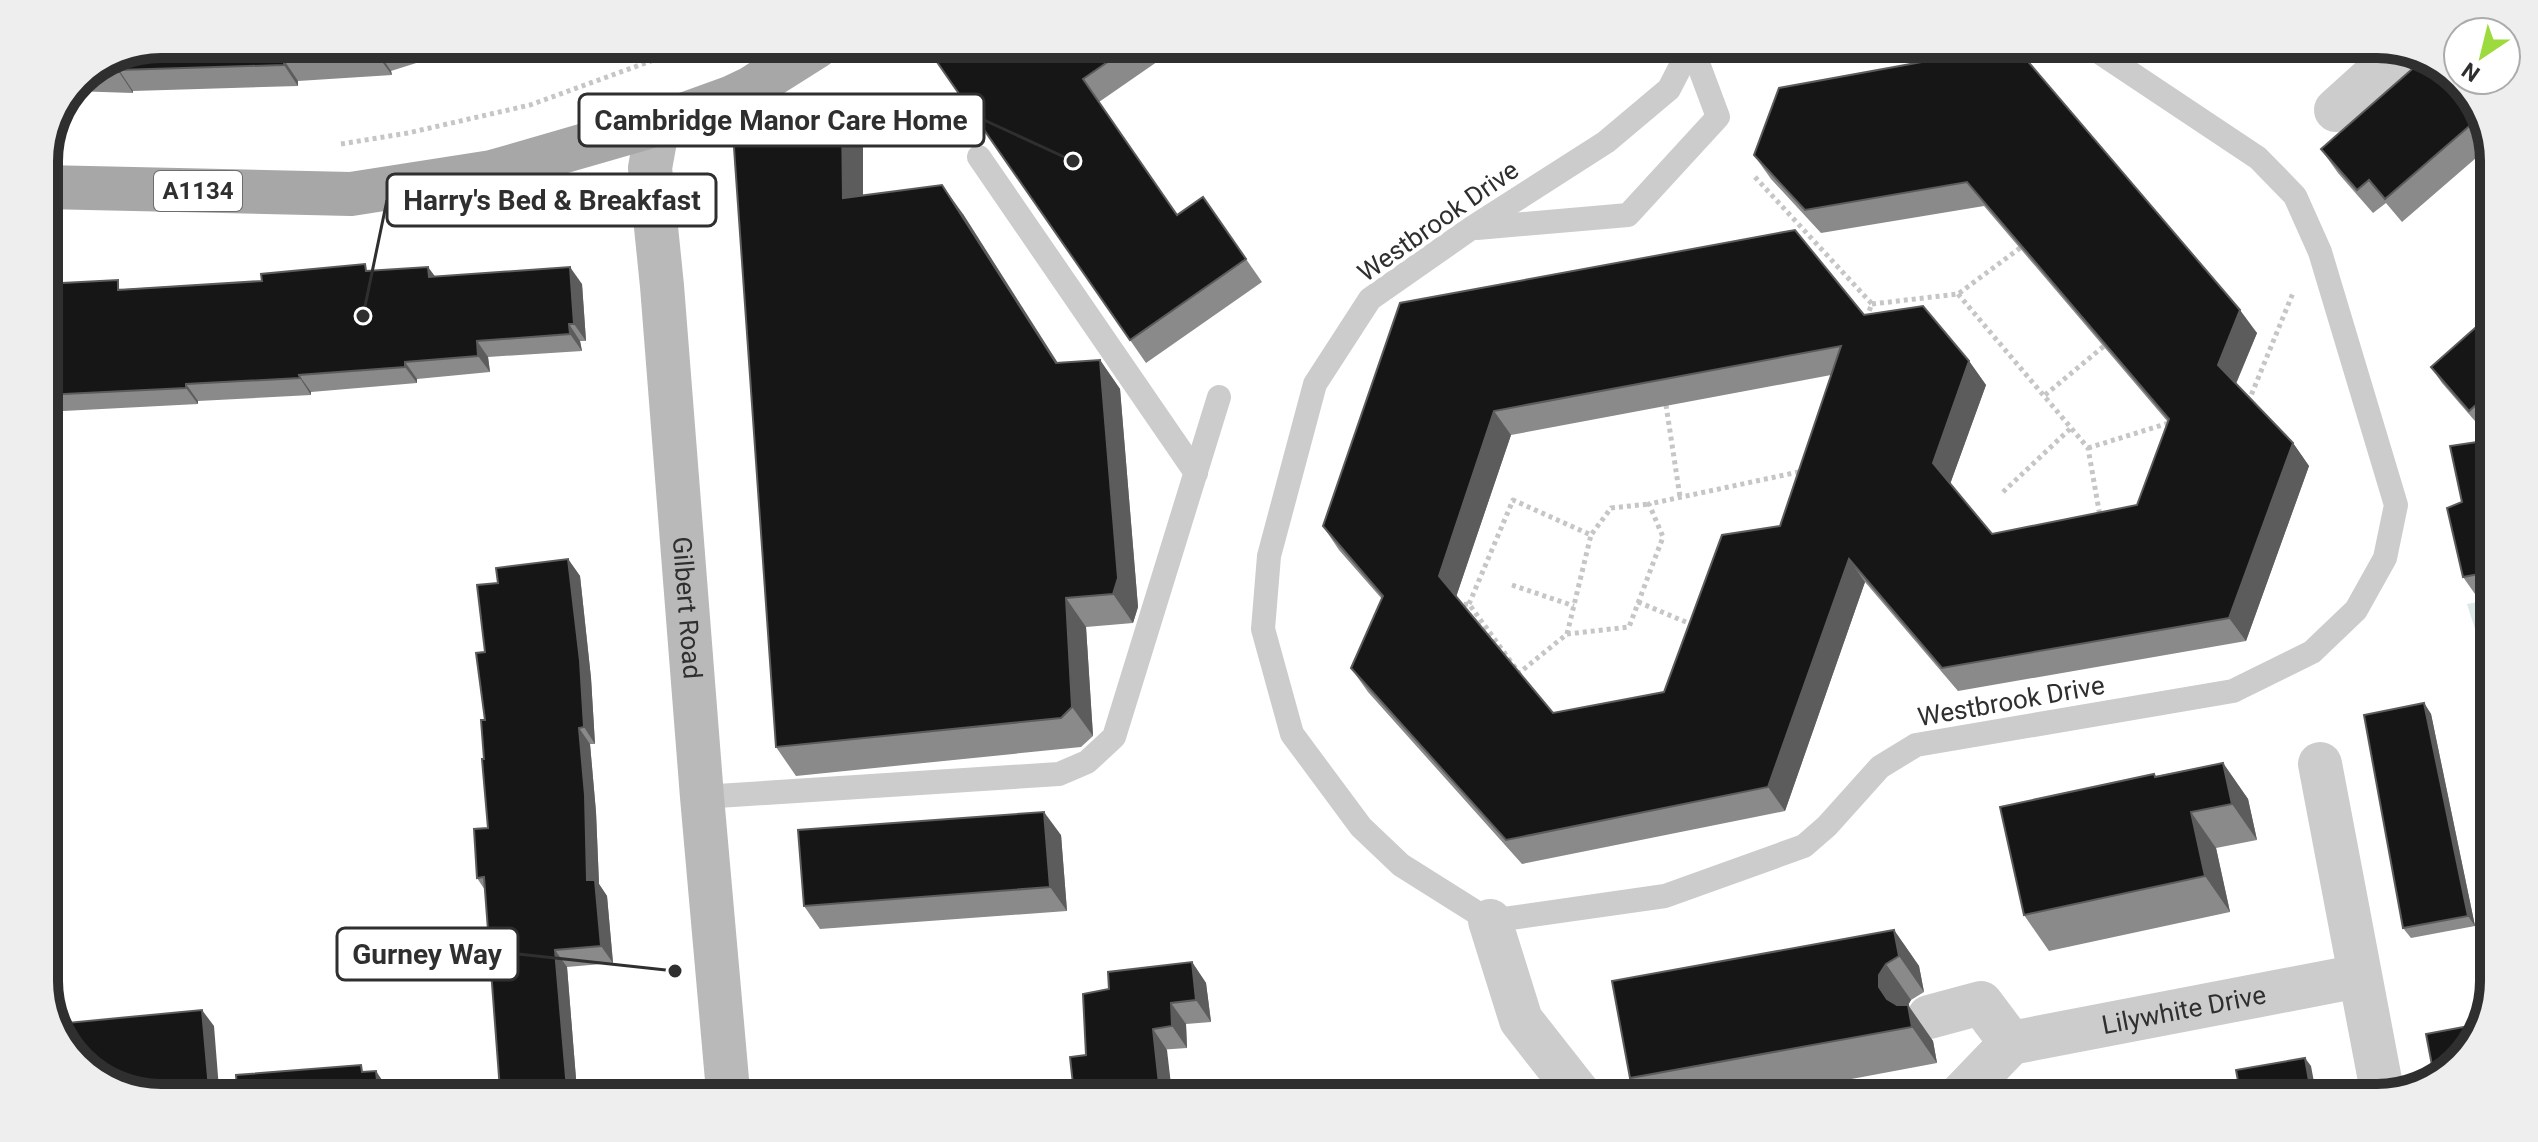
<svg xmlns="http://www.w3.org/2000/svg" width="2538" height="1142" font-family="Roboto,sans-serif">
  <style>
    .green { fill: #dbe8e7 }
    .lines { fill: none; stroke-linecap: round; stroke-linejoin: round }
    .path { stroke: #c6c6c6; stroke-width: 5; stroke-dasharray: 4 4; stroke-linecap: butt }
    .lane { stroke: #ccc; stroke-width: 24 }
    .street { stroke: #ccc; stroke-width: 44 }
    .secondary { stroke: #b9b9b9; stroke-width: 44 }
    .primary { stroke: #a7a7a7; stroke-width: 44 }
    .wall { fill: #8a8a8a; fill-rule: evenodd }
    .shaded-wall { fill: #5c5c5c }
    .building { fill: #161616; stroke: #5c5c5c; stroke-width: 2; fill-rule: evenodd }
    .labels { text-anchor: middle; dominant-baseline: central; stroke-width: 8; stroke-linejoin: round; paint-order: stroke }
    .shield { fill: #fff; stroke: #6d6d6d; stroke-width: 2 }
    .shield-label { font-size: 24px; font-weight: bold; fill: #2f2f2f }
    .street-label { font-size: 26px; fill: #2f2f2f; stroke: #fff }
    .rim { fill: none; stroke: #2f2f2f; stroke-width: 10 }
    .leader { fill: none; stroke: #2f2f2f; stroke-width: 3 }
    .callout-dot { fill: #2f2f2f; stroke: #fff; stroke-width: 3 }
    .callout { fill: #fff; stroke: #2f2f2f; stroke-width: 3 }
    .callout-label { font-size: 28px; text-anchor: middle; font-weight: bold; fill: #2f2f2f }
  </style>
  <rect width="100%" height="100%" fill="#fff"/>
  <polygon class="green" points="2489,600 2489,673 2467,604"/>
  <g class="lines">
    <g class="path">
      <polyline points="341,144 408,133 530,105 692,46"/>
      <polyline points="1755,177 1872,304 1866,318"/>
      <polyline points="1958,294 2088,448 2100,516"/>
      <polyline points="1872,304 1958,294 2020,248"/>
      <polyline points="2045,395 2104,346"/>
      <polyline points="2246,399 2250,398 2293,293"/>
      <polyline points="1666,405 1680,497"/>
      <polyline points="2483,438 2491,431"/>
      <polyline points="2088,448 2172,422"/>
      <polyline points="2003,492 2071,428"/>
      <polyline points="1512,585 1574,606"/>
      <polyline points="1638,602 1693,625"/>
      <polyline points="1469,604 1513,500 1591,535 1611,508 1649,504"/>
      <polyline points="1456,605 1469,604 1519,673 1567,634 1629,627 1663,537 1649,504 1803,471"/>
      <polyline points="1567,634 1591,535"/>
    </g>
    <g class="lane">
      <polyline points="1689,50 1669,89 1606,142 1470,229 1370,299 1315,384 1269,556 1263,629 1292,734 1361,827 1401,865 1490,921 1665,896 1804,846 1827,826 1880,767 1916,745 2233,691 2312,652 2356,610 2385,558 2396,505 2320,252 2295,196 2258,158 2099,52"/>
      <polyline points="979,157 1196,473"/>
      <polyline points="1477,228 1628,215 1718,117 1693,50"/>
      <polyline points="702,797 1059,774 1087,762 1114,737 1219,397"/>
    </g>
    <g class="street">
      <polyline points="2336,110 2399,53"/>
      <polyline points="2320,764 2383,1096"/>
      <polyline points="1490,921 1521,1020 1580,1095"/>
      <polyline points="1929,1017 1981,1003 2011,1043 1960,1096"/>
      <path id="s1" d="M2011,1043L2359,976"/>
    </g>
    <path class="secondary" id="s2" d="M658,124L650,168L662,286L702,797L728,1091"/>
    <polyline class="primary" points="44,187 351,194 492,172 658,124 730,98 751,88 816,47"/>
  </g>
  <g class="wall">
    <polygon points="161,44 473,45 391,71 392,75 298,81 298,86 133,91 133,93 72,91 78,78"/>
    <polygon points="514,45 550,46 521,56"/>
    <polygon points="931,47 1177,48 1099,102 1177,215 1203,197 1262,282 1146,363 928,49"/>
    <polygon points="1207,48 1222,48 1212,55"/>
    <path d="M1982,51L2257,333L2236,384L2293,443L2309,466L2246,641L1958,691L1865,582L1785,811L1522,864L1368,692L1351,668L1382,599L1339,550L1323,526L1400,303L1864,315L1969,361L1986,385L1950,484L1992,534L2137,505L2168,422L1984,206L1821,233L1771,179L1754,155ZM1831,375L1780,526L1664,692L1553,713L1456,597L1511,435Z"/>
    <polygon points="2307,53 2317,53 2311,58"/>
    <polygon points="2474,95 2491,145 2402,222 2386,203 2373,213 2338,173 2321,149"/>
    <polygon points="863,145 863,195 963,214 1058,363 1100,360 1120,389 1138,607 1133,623 1086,627 1093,736 1081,747 796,776 776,747"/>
    <polygon points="370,271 435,276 582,284 586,341 580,341 582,351 488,357 490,372 417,379 417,383 311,392 311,395 198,401 198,404 44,412 44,284 124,289 262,281"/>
    <polygon points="2492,313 2491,419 2481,428 2442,383 2431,367"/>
    <polygon points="2491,440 2489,591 2475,594 2463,577 2462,502"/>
    <polygon points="568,559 580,576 591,678 595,744 590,744 596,812 599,884 607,896 613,963 567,967 577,1091 500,1090 485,890 477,878 488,828 484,759 485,652 498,583"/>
    <polygon points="2424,703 2431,714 2475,926 2411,938 2403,928"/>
    <polygon points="2223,763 2248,799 2257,840 2216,848 2230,912 2049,951 2024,915 2156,776"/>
    <polygon points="1061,835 1067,911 820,929 804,906"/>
    <polygon points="1894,930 1919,966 1924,992 1911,1000 1908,1005 1933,1041 1937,1063 1760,1096 1642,1095 1630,1078"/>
    <polygon points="1192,962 1206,983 1211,1022 1186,1024 1187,1048 1086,1055 1109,989"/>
  </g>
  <g class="shaded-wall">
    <polygon points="377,50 391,71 392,75 377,55"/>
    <polygon points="284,60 298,81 298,86 284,65"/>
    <polygon points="119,70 133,91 133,93 119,72"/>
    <polygon points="842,116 863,145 863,227 843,198"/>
    <polygon points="942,185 963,214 1076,392 1056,363"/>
    <polygon points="428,267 440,283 429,277"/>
    <polygon points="570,267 582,284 586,341 574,324"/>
    <polygon points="2240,310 2257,333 2234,388 2218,365"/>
    <polygon points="569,324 580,341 582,351 570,334"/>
    <polygon points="477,341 488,357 490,372 478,356"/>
    <polygon points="1100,360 1120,389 1138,607 1133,623 1113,594"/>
    <polygon points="1969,361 1986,385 1949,487 1933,463"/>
    <polygon points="405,362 417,379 417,383 405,367"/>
    <polygon points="299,375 311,392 311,395 300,378"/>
    <polygon points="186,384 198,401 198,404 186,388"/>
    <polygon points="1494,411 1511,435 1455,600 1439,576"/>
    <polygon points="2293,443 2309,466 2246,641 2229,618"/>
    <polygon points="568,559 580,576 591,678 595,744 584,727"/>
    <polygon points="1849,559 1865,582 1785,811 1768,787"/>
    <polygon points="1066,598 1086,627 1093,736 1072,707"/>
    <polygon points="2424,703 2431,714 2475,926 2468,916"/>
    <polygon points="579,728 590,744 596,812 599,884 607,896 613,963 601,946 587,880"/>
    <polygon points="2223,763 2248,799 2257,840 2232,804"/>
    <polygon points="1044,812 1061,835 1067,911 1050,887"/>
    <polygon points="2191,812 2216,848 2230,912 2205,876"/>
    <polygon points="1894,930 1919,966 1924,992 1899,956"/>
    <polygon points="555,950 567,967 577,1091 568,1091 567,1089"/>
    <polygon points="1192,962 1206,983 1211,1022 1196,1000"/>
    <polygon points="1886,964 1911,1000 1908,1005 1933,1041 1937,1063 1912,1027 1887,999 1879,987 1879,975"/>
    <polygon points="1171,1003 1186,1024 1187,1048 1172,1026"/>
    <polygon points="202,1010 214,1026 219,1089 209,1089"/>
    <polygon points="1153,1029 1167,1050 1172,1093 1160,1093"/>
    <polygon points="2305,1058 2311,1066 2317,1098 2312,1098"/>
    <polygon points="376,1071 382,1080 383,1090 378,1090"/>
  </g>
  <g class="building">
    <polygon points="161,44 394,45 377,50 377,55 284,60 284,65 119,70 119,72 93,72"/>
    <polygon points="931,47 1128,48 1083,79 1177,215 1203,197 1246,259 1130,340 928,49"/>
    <path d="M1982,51H2019L2240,310L2218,365L2293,443L2229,618L1942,668L1849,559L1768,787L1506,840L1351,668L1383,596L1323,526L1400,303L1795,230L1864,315L1923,306L1969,361L1933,463L1992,534L2137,505L2169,419L1967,182L1805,210L1754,155L1779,88ZM1841,346L1780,526L1722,535L1664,692L1553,713L1439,576L1494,411Z"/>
    <polygon points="2427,56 2474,95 2481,116 2385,199 2369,180 2357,190 2321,149"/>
    <polygon points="842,116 843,198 942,185 1056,363 1100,360 1118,578 1113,594 1066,598 1072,707 1061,718 776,747 732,119"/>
    <polygon points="365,264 366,271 428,267 429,277 570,267 574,324 569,324 570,334 477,341 478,356 405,362 405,367 299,375 300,378 186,384 186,388 44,395 44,284 118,280 118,290 262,281 261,274"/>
    <polygon points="2492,313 2491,392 2469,411 2431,367"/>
    <polygon points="2491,440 2490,572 2463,577 2447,508 2462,502 2450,446"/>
    <polygon points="568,559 580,661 584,727 579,728 585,795 587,880 595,880 601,946 555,950 567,1089 546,1091 500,1090 484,877 477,878 474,829 488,828 482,759 484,759 481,720 485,720 476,653 485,652 477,585 498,583 496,568"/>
    <polygon points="2424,703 2468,916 2403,928 2364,715"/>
    <polygon points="2223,763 2232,804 2191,812 2205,876 2024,915 2000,807 2154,774 2155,777"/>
    <polygon points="1044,812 1050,887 804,906 798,830"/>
    <polygon points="1894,930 1899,956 1886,964 1879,975 1879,987 1887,999 1897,1005 1908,1005 1912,1027 1630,1078 1612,981"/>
    <polygon points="1192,962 1196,1000 1171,1003 1172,1026 1153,1029 1160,1093 1074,1093 1070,1057 1086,1055 1083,994 1109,989 1108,972"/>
    <polygon points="202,1010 209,1089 116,1089 64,1047 56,1024"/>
    <polygon points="2485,1023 2485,1026 2443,1078 2435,1081 2426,1034"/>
    <polygon points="2305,1058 2312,1098 2241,1097 2236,1070"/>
    <polygon points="361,1065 362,1072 376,1071 378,1090 237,1089 236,1075"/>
  </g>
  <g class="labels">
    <rect class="shield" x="154" y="171" width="88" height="40" rx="6"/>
    <g class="shield-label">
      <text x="198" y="191">A1134</text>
    </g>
    <g class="street-label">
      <text transform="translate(1438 221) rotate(-35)">Westbrook Drive</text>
      <text stroke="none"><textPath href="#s2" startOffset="486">Gilbert Road</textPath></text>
      <text transform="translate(2011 701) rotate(-10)">Westbrook Drive</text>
      <text stroke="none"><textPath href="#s1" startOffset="176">Lilywhite Drive</textPath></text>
    </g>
  </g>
  <path d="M0 0H2538V1142H0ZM161 58H2377A103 103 0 0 1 2480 161V981A103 103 0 0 1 2377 1084H161A103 103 0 0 1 58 981V161A103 103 0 0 1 161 58Z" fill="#eee" fill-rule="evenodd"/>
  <path class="rim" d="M161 58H2377A103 103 0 0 1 2480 161V981A103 103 0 0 1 2377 1084H161A103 103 0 0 1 58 981V161A103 103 0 0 1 161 58Z"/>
  <path class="leader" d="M1073 161L984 120M363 316L387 200M675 971L518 954"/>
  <g class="callout-dot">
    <circle cx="1073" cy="161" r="8"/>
    <circle cx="363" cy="316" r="8"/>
    <circle cx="675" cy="971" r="8"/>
  </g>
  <g class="callout">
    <rect x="579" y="94" width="405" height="52" rx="8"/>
    <rect x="387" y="174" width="329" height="52" rx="8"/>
    <rect x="337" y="928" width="181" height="52" rx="8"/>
  </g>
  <g class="callout-label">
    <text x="781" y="130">Cambridge Manor Care Home</text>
    <text x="552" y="210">Harry's Bed &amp; Breakfast</text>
    <text x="427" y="964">Gurney Way</text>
  </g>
  <g transform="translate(2482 56) rotate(215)"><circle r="38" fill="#ffffff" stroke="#acacac" stroke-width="2"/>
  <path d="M0-6L14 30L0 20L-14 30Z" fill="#9dda3d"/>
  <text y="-12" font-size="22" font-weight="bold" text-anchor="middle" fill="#2f2f2f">N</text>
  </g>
</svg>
